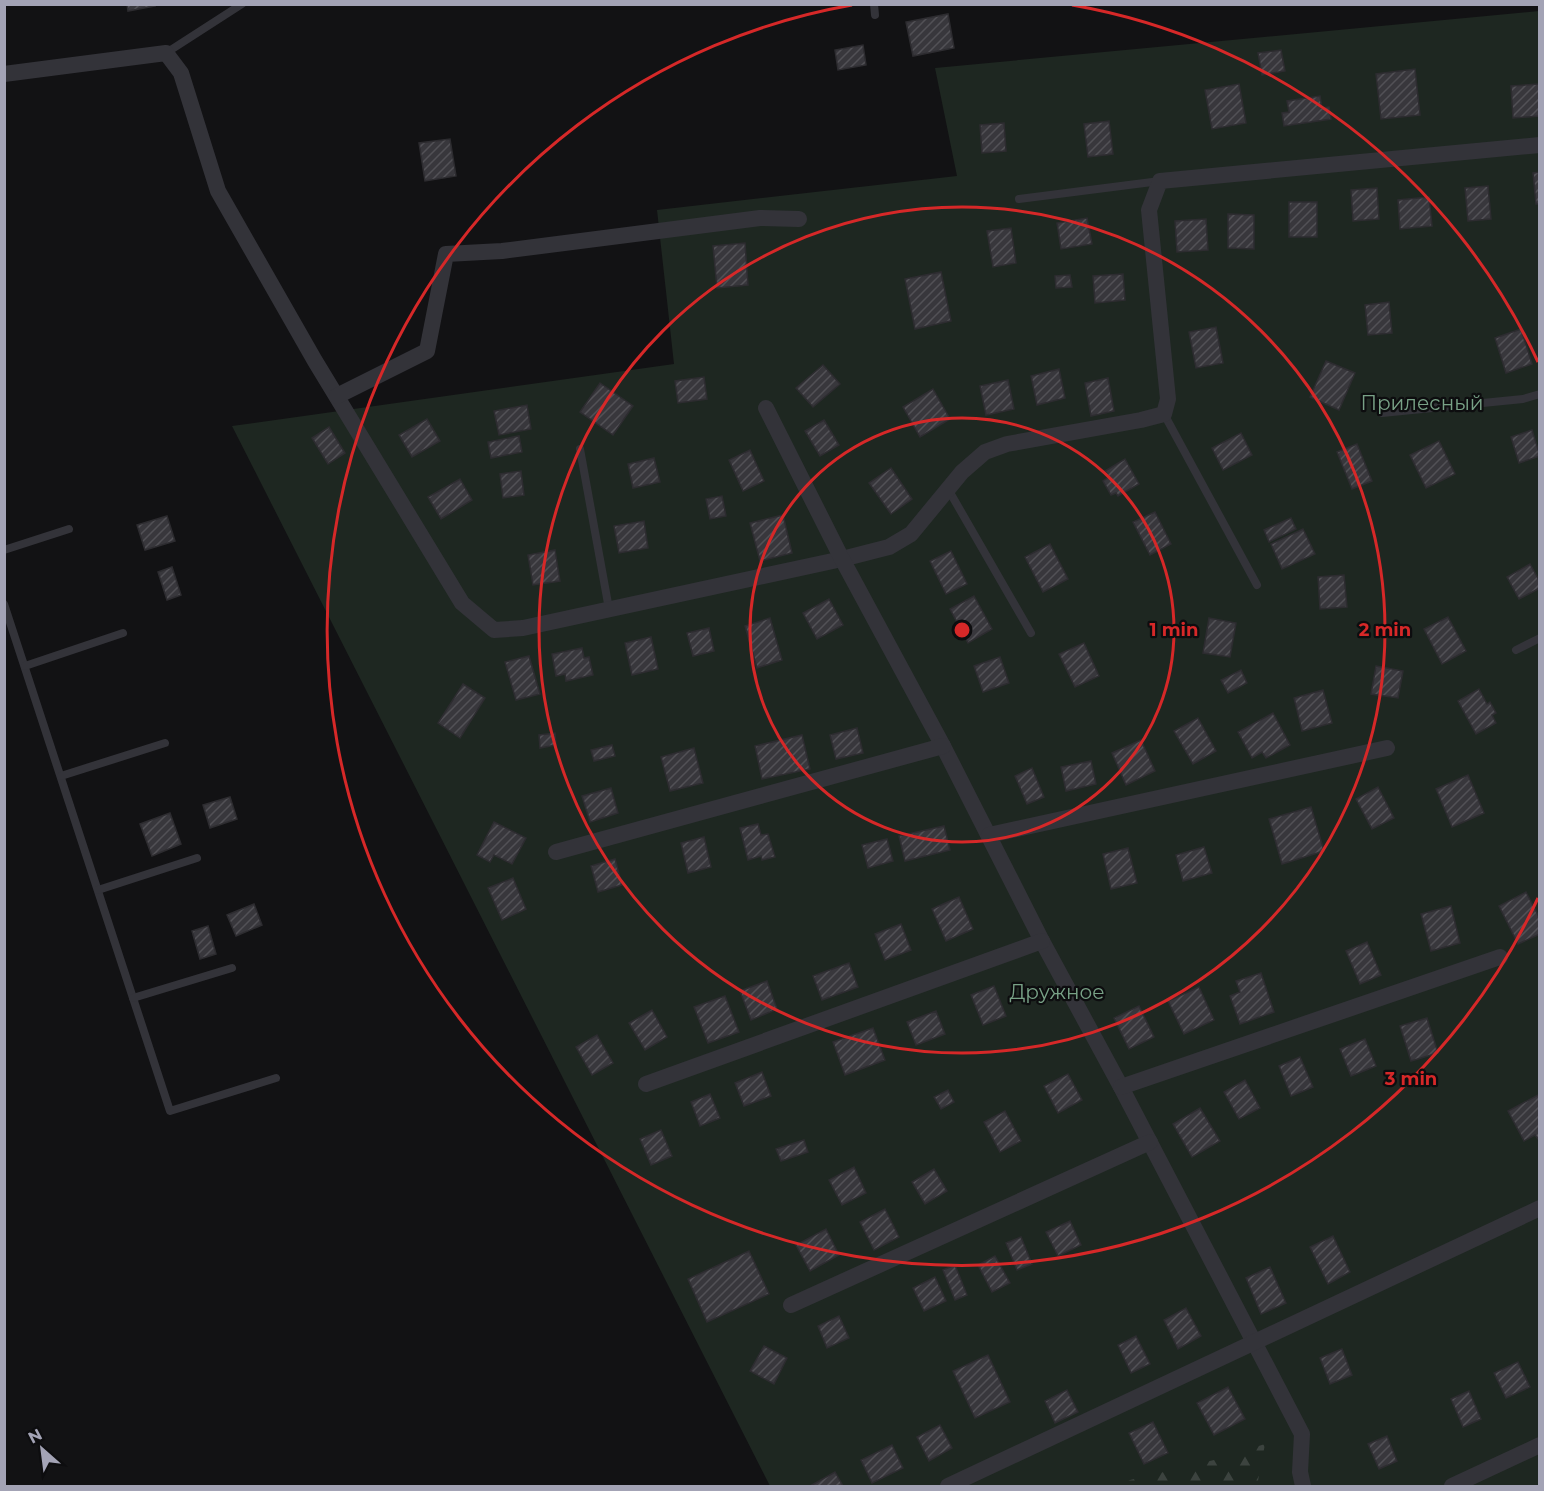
<svg xmlns="http://www.w3.org/2000/svg" width="1544" height="1491" font-family="Montserrat,sans-serif">
  <style>
    .green { fill: #1e2721 }
    .forest { fill: url(#forest-firs) }
    .building { fill: url(#building-hatch); stroke: #2d2c30; stroke-width: 1.5 }
    .lines { fill: none; stroke-linecap: round; stroke-linejoin: round }
    .service { stroke: #333339; stroke-width: 8 }
    .minor { stroke: #333339; stroke-width: 16 }
    .ring { fill: none; stroke: #d62828; stroke-width: 3 }
    .labels { text-anchor: middle; dominant-baseline: central; stroke-width: 4.5; stroke-linejoin: round; paint-order: stroke }
    .park-label { font-size: 20px; fill: #78a186; stroke: #0d0d0f }
    .centre { fill: #d62828; stroke: #0d0d0f; stroke-width: 3 }
    .ring-label { font-size: 18px; text-anchor: middle; font-weight: bold; fill: #d62828; stroke: #0d0d0f; stroke-width: 4.5; stroke-linejoin: round; paint-order: stroke }
  </style>
  <defs>
    <pattern id="forest-firs" width="22" height="20" patternUnits="userSpaceOnUse" patternTransform="scale(1.5)"><rect width="22" height="20" fill="#1e2721"/><path d="M5 1l3.5 6h-7zM16 11l3.5 6h-7z" fill="#3c433f"/></pattern>
    <pattern id="building-hatch" width="6" height="6" patternUnits="userSpaceOnUse" patternTransform="scale(1.5)"><rect width="6" height="6" fill="#38373c"/><path d="M-1 1l2-2M0 6l6-6M5 7l2-2" fill="none" stroke="#525156"/></pattern>
  </defs>
  <rect width="100%" height="100%" fill="#121214"/>
  <polygon class="green" points="1539,11 1539,1486 770,1486 232,426 674,364 657,210 957,176 935,68"/>
  <polygon class="forest" points="1265,1444 1257,1486 1120,1486 1130,1480 1214,1460"/>
  <g class="building">
    <polygon points="127,4 154,4 155,6 128,11"/>
    <polygon points="948,14 954,48 913,56 906,22"/>
    <polygon points="863,45 866,65 838,70 835,50"/>
    <polygon points="1281,50 1285,71 1262,75 1258,53"/>
    <polygon points="1415,69 1420,115 1381,119 1376,74"/>
    <polygon points="1239,84 1246,123 1212,129 1205,90"/>
    <polygon points="1539,84 1540,116 1513,118 1511,86"/>
    <polygon points="1320,96 1322,108 1329,107 1331,119 1284,126 1282,113 1289,112 1287,101"/>
    <polygon points="1109,121 1113,154 1088,157 1084,124"/>
    <polygon points="1004,123 1006,151 982,153 980,125"/>
    <polygon points="450,139 456,176 425,181 419,143"/>
    <polygon points="1540,172 1540,204 1536,204 1533,173"/>
    <polygon points="1488,186 1491,219 1468,221 1465,188"/>
    <polygon points="1377,188 1379,219 1353,221 1351,190"/>
    <polygon points="1429,197 1432,226 1400,229 1398,200"/>
    <rect x="1289" y="202" width="28" height="35"/>
    <polygon points="1228,214 1254,215 1254,249 1228,248"/>
    <polygon points="1087,218 1092,244 1061,249 1057,223"/>
    <polygon points="1206,219 1208,250 1177,252 1175,221"/>
    <polygon points="1011,228 1016,263 993,267 987,231"/>
    <polygon points="745,243 748,285 717,288 713,246"/>
    <polygon points="941,272 951,321 915,329 905,279"/>
    <polygon points="1123,274 1125,300 1095,303 1093,276"/>
    <polygon points="1070,275 1072,287 1056,288 1055,276"/>
    <polygon points="1389,302 1392,333 1368,335 1365,305"/>
    <polygon points="1216,327 1223,363 1196,368 1189,332"/>
    <polygon points="1521,329 1532,364 1506,373 1495,338"/>
    <polygon points="1326,361 1355,373 1339,410 1310,397"/>
    <polygon points="823,365 840,384 813,407 796,388"/>
    <polygon points="1059,369 1065,398 1037,405 1031,376"/>
    <polygon points="704,377 707,399 678,403 675,381"/>
    <polygon points="1108,378 1114,411 1091,416 1085,383"/>
    <polygon points="1008,380 1014,409 986,415 980,386"/>
    <polygon points="600,383 633,406 613,435 580,412"/>
    <polygon points="933,389 950,419 920,437 903,407"/>
    <polygon points="527,405 531,429 499,435 494,411"/>
    <polygon points="427,419 440,441 412,457 399,435"/>
    <polygon points="824,420 839,445 820,456 805,431"/>
    <polygon points="329,427 345,453 328,464 312,438"/>
    <polygon points="1532,430 1540,456 1519,463 1511,437"/>
    <polygon points="1241,433 1252,455 1223,470 1212,448"/>
    <polygon points="519,436 522,452 491,458 488,442"/>
    <polygon points="1439,441 1455,474 1426,488 1410,455"/>
    <polygon points="1357,444 1372,481 1352,489 1337,452"/>
    <polygon points="750,450 764,481 743,491 729,460"/>
    <polygon points="654,458 660,482 633,488 628,464"/>
    <polygon points="1125,459 1139,484 1118,496 1116,493 1111,495 1103,481 1109,477 1105,471"/>
    <polygon points="891,468 912,499 891,514 869,483"/>
    <polygon points="521,471 524,495 503,498 500,474"/>
    <polygon points="460,479 472,500 441,519 428,497"/>
    <polygon points="722,496 726,516 710,519 706,499"/>
    <polygon points="1155,512 1171,544 1150,555 1133,522"/>
    <polygon points="783,515 792,553 760,561 750,523"/>
    <polygon points="167,516 175,541 145,550 137,525"/>
    <polygon points="1291,518 1296,529 1269,542 1264,530"/>
    <polygon points="644,521 648,548 619,553 614,526"/>
    <polygon points="1303,529 1315,554 1282,569 1271,544"/>
    <polygon points="1050,544 1068,579 1043,592 1025,557"/>
    <polygon points="555,550 560,581 533,585 528,555"/>
    <polygon points="951,551 967,584 946,594 930,561"/>
    <polygon points="1530,564 1540,582 1540,588 1519,599 1507,577"/>
    <polygon points="172,567 181,595 167,600 158,572"/>
    <polygon points="1344,575 1347,607 1320,609 1318,577"/>
    <polygon points="974,596 992,629 968,643 950,609"/>
    <polygon points="829,599 843,625 817,639 803,613"/>
    <polygon points="1448,617 1466,651 1442,664 1424,629"/>
    <polygon points="770,618 782,660 757,668 745,626"/>
    <polygon points="1209,618 1236,623 1230,657 1203,653"/>
    <polygon points="709,628 714,651 693,656 687,633"/>
    <polygon points="651,637 658,669 632,675 625,643"/>
    <polygon points="1084,643 1099,676 1075,687 1059,654"/>
    <polygon points="582,648 584,658 589,657 593,675 566,681 565,674 556,676 552,654"/>
    <polygon points="529,656 540,694 516,700 505,662"/>
    <polygon points="1000,657 1009,683 983,692 974,666"/>
    <polygon points="1376,666 1403,671 1398,698 1371,694"/>
    <polygon points="1241,670 1247,683 1228,693 1221,680"/>
    <polygon points="463,684 485,698 460,738 438,723"/>
    <polygon points="1479,689 1487,704 1490,702 1496,713 1492,715 1496,723 1476,734 1458,701"/>
    <polygon points="1323,690 1332,723 1302,731 1294,698"/>
    <polygon points="1273,713 1290,745 1266,758 1262,752 1252,758 1238,732"/>
    <polygon points="1198,718 1216,751 1193,764 1174,731"/>
    <polygon points="857,728 863,753 836,759 830,735"/>
    <polygon points="555,733 556,745 540,748 539,735"/>
    <polygon points="802,735 810,769 762,779 755,746"/>
    <polygon points="1141,740 1155,771 1126,785 1112,753"/>
    <polygon points="612,745 615,756 594,761 591,750"/>
    <polygon points="694,748 703,783 670,791 661,757"/>
    <polygon points="1091,761 1096,784 1066,791 1061,767"/>
    <polygon points="1032,768 1044,797 1027,804 1015,776"/>
    <polygon points="1468,775 1484,813 1452,827 1436,789"/>
    <polygon points="1378,787 1394,818 1372,829 1356,799"/>
    <polygon points="611,788 618,813 590,822 582,796"/>
    <polygon points="230,797 237,819 210,828 203,805"/>
    <polygon points="1311,807 1324,851 1282,864 1269,819"/>
    <polygon points="170,813 181,844 152,856 140,824"/>
    <polygon points="494,822 526,838 512,864 494,855 490,862 477,855"/>
    <polygon points="758,824 761,835 768,834 775,857 762,860 761,856 748,860 740,828"/>
    <polygon points="944,826 950,850 905,861 899,836"/>
    <polygon points="704,837 711,867 688,873 681,843"/>
    <polygon points="887,839 893,861 868,868 862,845"/>
    <polygon points="1204,847 1212,873 1183,881 1176,855"/>
    <polygon points="1128,848 1137,883 1111,889 1103,854"/>
    <polygon points="615,859 622,885 598,892 591,866"/>
    <polygon points="513,878 526,909 502,920 488,888"/>
    <polygon points="1526,892 1540,919 1540,934 1518,944 1499,906"/>
    <polygon points="959,897 973,929 946,941 932,909"/>
    <polygon points="254,904 262,925 236,936 227,915"/>
    <polygon points="1451,906 1460,943 1431,951 1421,914"/>
    <polygon points="901,924 911,950 885,960 875,934"/>
    <polygon points="208,926 216,954 200,959 192,931"/>
    <polygon points="1367,942 1381,975 1360,984 1346,951"/>
    <polygon points="849,963 858,987 822,1000 813,976"/>
    <polygon points="1261,973 1274,1012 1240,1024 1230,996 1240,992 1236,981"/>
    <polygon points="767,981 777,1009 751,1020 740,991"/>
    <polygon points="994,986 1006,1016 983,1025 971,995"/>
    <polygon points="1199,987 1214,1020 1184,1034 1168,1001"/>
    <polygon points="725,996 739,1032 708,1043 694,1007"/>
    <polygon points="1139,1006 1154,1037 1129,1049 1114,1018"/>
    <polygon points="652,1010 667,1037 645,1050 629,1023"/>
    <polygon points="936,1011 945,1034 916,1045 907,1022"/>
    <polygon points="1427,1018 1438,1053 1411,1061 1400,1026"/>
    <polygon points="873,1028 885,1060 845,1075 833,1042"/>
    <polygon points="597,1035 613,1063 592,1075 576,1047"/>
    <polygon points="1365,1039 1376,1066 1351,1076 1340,1049"/>
    <polygon points="1300,1057 1313,1087 1291,1096 1279,1066"/>
    <polygon points="762,1072 771,1096 744,1106 735,1083"/>
    <polygon points="1068,1074 1082,1100 1058,1113 1044,1086"/>
    <polygon points="1245,1080 1260,1108 1239,1119 1224,1092"/>
    <polygon points="948,1090 954,1102 941,1109 934,1097"/>
    <polygon points="710,1094 720,1118 700,1126 691,1102"/>
    <polygon points="1540,1094 1540,1139 1538,1139 1535,1135 1524,1141 1508,1111"/>
    <polygon points="1200,1108 1220,1141 1192,1157 1173,1124"/>
    <polygon points="1005,1111 1021,1141 1000,1152 984,1122"/>
    <polygon points="661,1130 672,1156 651,1165 640,1139"/>
    <polygon points="804,1140 808,1152 781,1161 776,1149"/>
    <polygon points="854,1167 866,1193 842,1205 829,1180"/>
    <polygon points="934,1169 947,1191 925,1204 912,1182"/>
    <polygon points="885,1209 899,1237 874,1250 860,1222"/>
    <polygon points="1070,1221 1081,1245 1058,1256 1046,1232"/>
    <polygon points="826,1229 839,1255 810,1271 796,1245"/>
    <polygon points="1333,1236 1350,1272 1328,1284 1310,1247"/>
    <polygon points="1021,1237 1032,1264 1017,1270 1006,1243"/>
    <polygon points="749,1251 769,1294 707,1322 688,1279"/>
    <polygon points="995,1256 1010,1283 992,1292 978,1265"/>
    <polygon points="955,1265 967,1295 955,1300 943,1270"/>
    <polygon points="1270,1267 1286,1303 1261,1314 1246,1278"/>
    <polygon points="935,1277 946,1301 924,1311 913,1288"/>
    <polygon points="1186,1308 1201,1336 1178,1349 1164,1320"/>
    <polygon points="839,1316 849,1338 827,1348 818,1326"/>
    <polygon points="1136,1336 1150,1364 1131,1373 1118,1345"/>
    <polygon points="764,1346 787,1358 774,1384 750,1371"/>
    <polygon points="1342,1349 1352,1375 1330,1384 1320,1358"/>
    <polygon points="988,1355 1010,1402 975,1418 953,1371"/>
    <polygon points="1518,1362 1530,1387 1506,1398 1494,1373"/>
    <polygon points="1228,1387 1245,1419 1214,1435 1197,1403"/>
    <polygon points="1067,1390 1078,1412 1055,1423 1045,1401"/>
    <polygon points="1469,1391 1481,1419 1463,1427 1451,1399"/>
    <polygon points="1153,1422 1168,1453 1144,1464 1129,1433"/>
    <polygon points="940,1425 952,1448 929,1461 917,1437"/>
    <polygon points="1387,1436 1397,1461 1379,1469 1368,1444"/>
    <polygon points="892,1445 903,1468 872,1483 861,1460"/>
    <polygon points="835,1472 843,1486 810,1486"/>
  </g>
  <g class="lines">
    <g class="service">
      <polyline points="874,4 875,15"/>
      <polyline points="166,53 242,4"/>
      <polyline points="1019,199 1160,181"/>
      <polyline points="1382,413 1523,399 1540,394"/>
      <polyline points="1164,414 1257,585"/>
      <polyline points="580,449 609,609"/>
      <polyline points="948,489 1031,633"/>
      <polyline points="4,550 69,529"/>
      <polyline points="4,604 170,1111 276,1078"/>
      <polyline points="1516,650 1540,638"/>
      <polyline points="25,666 123,633"/>
      <polyline points="61,776 165,743"/>
      <polyline points="98,890 197,858"/>
      <polyline points="133,998 232,968"/>
    </g>
    <g class="minor">
      <polyline points="4,74 166,53 181,73 218,191 315,361 462,603 494,630 523,628 842,559 889,547 911,534 962,472 985,452 1007,444 1141,420 1164,414 1168,399 1149,210 1160,181 1540,145"/>
      <polyline points="337,396 427,351 446,254 502,251 760,218 799,219"/>
      <polyline points="766,408 842,559 943,746 1042,941 1121,1087 1302,1434 1300,1472 1303,1486"/>
      <polyline points="989,835 1387,748"/>
      <polyline points="556,852 943,746"/>
      <polyline points="646,1084 1042,941"/>
      <polyline points="1121,1087 1500,957"/>
      <polyline points="791,1305 1150,1142"/>
      <polyline points="948,1486 1540,1208"/>
      <polyline points="1452,1486 1540,1445"/>
    </g>
  </g>
  <g class="ring">
    <circle cx="962" cy="630" r="212"/>
    <circle cx="962" cy="630" r="423"/>
    <path d="M1538 898A635 635 0 1 1 852 5M1072 5A635 635 0 0 1 1538 362"/>
  </g>
  <g class="labels">
    <g class="park-label">
      <text x="1422" y="403">Прилесный</text>
      <text x="1057" y="992">Дружное</text>
    </g>
  </g>
  <circle cx="962" cy="630" r="9" class="centre"/>
  <g class="ring-label">
    <text x="1174" y="636">1 min</text>
    <text x="1385" y="636">2 min</text>
    <text x="1411" y="1085">3 min</text>
  </g>
  <rect width="1544" height="1491" fill="none" stroke="#a3a3b5" stroke-width="12"/>
  <g transform="translate(42 1449) rotate(332)" stroke="#0d0d0f" stroke-width="4.5" paint-order="stroke">
  <path d="M0-4.5L10 22L0 15L-10 22Z" fill="#a3a3b5"/>
  <text y="-9" font-size="16" font-weight="bold" text-anchor="middle" fill="#a3a3b5">N</text>
  </g>
</svg>
